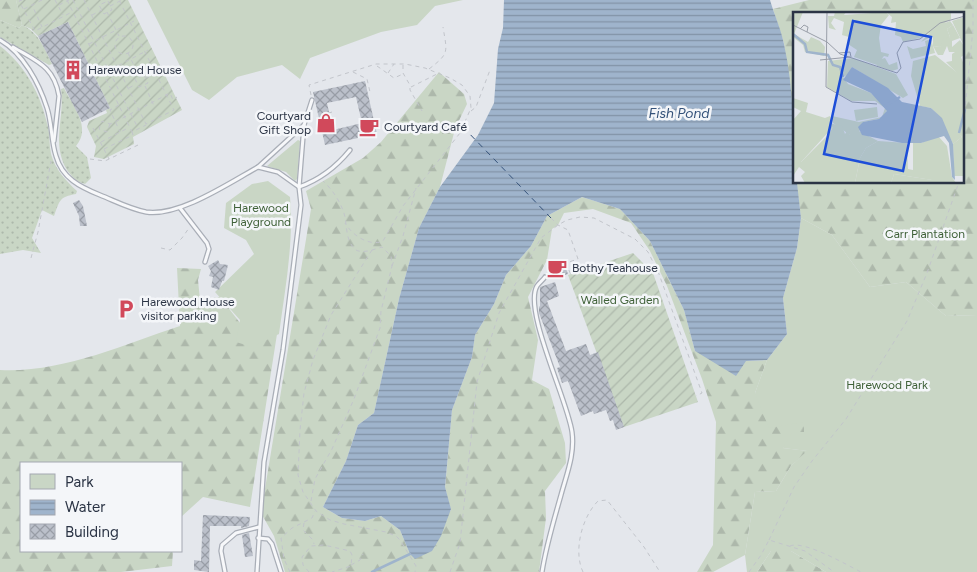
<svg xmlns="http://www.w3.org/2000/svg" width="977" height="572" font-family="Figtree,sans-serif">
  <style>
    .grass { fill: url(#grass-dots) }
    .forest { fill: url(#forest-firs) }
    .park { fill: #c9d6c5 }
    .garden { fill: url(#garden-furrows) }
    .water { fill: url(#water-rules) }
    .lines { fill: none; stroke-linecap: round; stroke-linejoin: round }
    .stream { stroke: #9fb4cc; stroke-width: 2.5 }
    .ferry { stroke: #34527a; stroke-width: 1; stroke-dasharray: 6 5; stroke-linecap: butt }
    .building { fill: url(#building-cross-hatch); fill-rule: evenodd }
    .service-casing { stroke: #a9aeb7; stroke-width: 5.5 }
    .path { stroke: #c2c5cb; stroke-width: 1; stroke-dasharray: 4 4; stroke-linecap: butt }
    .service { stroke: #f7f8fa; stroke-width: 3 }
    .labels { text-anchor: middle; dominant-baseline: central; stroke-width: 5; stroke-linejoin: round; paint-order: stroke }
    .poi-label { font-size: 12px; fill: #2b3445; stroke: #f4f6f9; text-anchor: start }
    .park-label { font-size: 12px; fill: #3f6138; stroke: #f4f6f9 }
    .water-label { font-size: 14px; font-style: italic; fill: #34527a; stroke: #f4f6f9 }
    .inset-river { fill: none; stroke: #9fb4cc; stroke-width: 2.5 }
    .inset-road { fill: none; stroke: #9a9fa9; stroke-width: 1 }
    .view { fill: #1d4ed8; fill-opacity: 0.15; stroke: #1d4ed8; stroke-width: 2.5 }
    .inset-edge { fill: none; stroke: #2b3445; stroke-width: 2.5 }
  </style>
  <defs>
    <pattern id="grass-dots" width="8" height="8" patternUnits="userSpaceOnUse" patternTransform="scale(1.25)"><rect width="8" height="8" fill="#c9d6c5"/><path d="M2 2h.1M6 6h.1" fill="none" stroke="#adb8ab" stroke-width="1.8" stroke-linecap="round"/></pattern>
    <pattern id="forest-firs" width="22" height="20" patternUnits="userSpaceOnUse" patternTransform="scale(1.25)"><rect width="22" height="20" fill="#c9d6c5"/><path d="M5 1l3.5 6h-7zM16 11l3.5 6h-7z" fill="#adb8ab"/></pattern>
    <pattern id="garden-furrows" width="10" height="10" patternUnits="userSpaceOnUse" patternTransform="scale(1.25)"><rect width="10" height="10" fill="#c9d6c5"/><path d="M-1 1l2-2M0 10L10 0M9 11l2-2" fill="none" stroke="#adb8ab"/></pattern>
    <pattern id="water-rules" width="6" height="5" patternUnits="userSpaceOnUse" patternTransform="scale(1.25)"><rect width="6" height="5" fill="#9fb4cc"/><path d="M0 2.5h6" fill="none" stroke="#8293a7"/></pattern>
    <pattern id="building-cross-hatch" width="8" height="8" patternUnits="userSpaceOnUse" patternTransform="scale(1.25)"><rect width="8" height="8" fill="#bbc0ca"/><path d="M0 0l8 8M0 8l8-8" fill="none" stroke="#989da6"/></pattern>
  </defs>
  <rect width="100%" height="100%" fill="#e4e7ec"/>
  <g class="grass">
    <path d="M0,20L19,28L22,25C39,33 44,47 52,64L49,65L0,37Z"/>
    <path d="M0,46C26,66 41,95 48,127C50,136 49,145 51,154C55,169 66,181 77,191L76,194C59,197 60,200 54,216L42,210L32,238L41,253L23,250L0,254Z"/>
    <path d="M64,88C73,106 92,128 76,146L87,157L91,178L85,184C77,182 72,177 67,170C51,143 65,118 61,89Z"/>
  </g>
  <g class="forest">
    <polygon points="0,0 16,0 22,25 19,28 0,20"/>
    <polygon points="809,0 977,0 977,315 946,316 906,282 870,287 832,235 801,218 797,187 797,182 963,182 963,14 794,14 794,124 784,43 773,9"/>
    <polygon points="439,72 464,94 467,104 455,129 440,187 419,228 399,299 374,413 358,425 346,461 323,507 342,518 365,521 381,516 400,530 410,554 451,510 445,488 452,410 472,357 475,335 494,304 506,275 531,246 547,216 582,197 620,209 650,241 684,310 695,351 746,361 767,360 755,393 804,422 804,432 783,448 808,451 791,466 776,491 755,492 745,555 713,572 697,572 713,545 716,422 702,379 667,286 650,251 631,223 593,209 564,213 558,225 552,229 547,260 528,297 538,340 532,380 549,389 565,443 566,463 545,491 546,518 539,572 285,572 274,536 261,513 311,209 306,191 363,158 381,142"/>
    <path d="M177,268L201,269L198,280L200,300L220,297L247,332L277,334L250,507L203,497L181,517V463H21V551H173L172,566L121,572H0V370C62,373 122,345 180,326Z"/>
    <polygon points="771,551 791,551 826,572 757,572"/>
  </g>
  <g class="park">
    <polygon points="147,0 463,0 435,6 417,25 381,32 310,58 300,79 282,65 237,77 209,100 192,90"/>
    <polygon points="298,140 300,141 297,179 295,181 286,172 267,166"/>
    <path d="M268,181L290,197C294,243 285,289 279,334L252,347L236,342L240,320L215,292L254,254L246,240L224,228L226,203L252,184Z"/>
    <polygon points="801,218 832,235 870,287 906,282 946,316 977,315 977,572 826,572 791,551 771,551 757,572 747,572 745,555 755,492 776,491 791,466 807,451 783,448 792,432 804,432 804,422 769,428 755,393 767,360 787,334 783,298 797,248"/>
  </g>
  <g class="garden">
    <polygon points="16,0 128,0 182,110 133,137 134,144 104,159 94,157 96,146 87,127 89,121 107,113 106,110 110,108 68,22 38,36 31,29 22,25"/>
    <polygon points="633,253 653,273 698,402 624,427 568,275"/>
  </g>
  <path class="water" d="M504,0H770C774,14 781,29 784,44C794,90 794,136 794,182L797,183L801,218L797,248L783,298L787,334L767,360L746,361L736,376L695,351L684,310L650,241L620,209L582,197L547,216L531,246L506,275L494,304L475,335L472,357L452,410L445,487L451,509L441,536L432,551L415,559L410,554L400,530L381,516L365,521L342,518L323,507L346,461L358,425L374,413L399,299L419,228L440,187L478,135L494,103L498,49L503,28Z"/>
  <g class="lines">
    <polyline class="stream" points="372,572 410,554"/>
    <polyline class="ferry" points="463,127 551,218"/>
  </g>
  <g class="building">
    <polygon points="68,22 110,108 82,122 38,36"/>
    <path d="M365,81L377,134L325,145L313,92ZM356,97L362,123L333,130L327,103Z"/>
    <polygon points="79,200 83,206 87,226 80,226 79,216 73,203"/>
    <polygon points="218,260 220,264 228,265 224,281 222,281 219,290 211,287 213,277 209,276 211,271 208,266"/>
    <polygon points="563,261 568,274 553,279 549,266"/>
    <polygon points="555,282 559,296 547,301 566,351 586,344 590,355 598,352 624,427 616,430 613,420 610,421 606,410 594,414 593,411 581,416 568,381 562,383 557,368 560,367 539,313 539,307 540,306 540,287"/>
    <polygon points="203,515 250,517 249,526 241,528 241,526 210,526 209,572 194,570 194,560 201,561"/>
    <polygon points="249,533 253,556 245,557 242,535"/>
  </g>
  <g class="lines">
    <defs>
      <g id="service">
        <path d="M0,40C23,53 39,83 47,108C52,123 51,141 56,156C62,178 80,187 100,195C115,201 130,209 146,212C179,217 229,183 258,167L278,172L299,187L301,205L283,350L264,462L257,572"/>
        <path d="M13,47C36,61 54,66 59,96L54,141"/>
        <path d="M304,125L299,187C319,180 337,166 350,150"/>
        <polyline points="258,167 304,125 312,100"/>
        <polyline points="180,208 207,243 209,249 205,262"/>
        <polyline points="258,538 268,539 272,544 281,572"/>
        <polyline points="225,572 221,551 222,545 236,533 259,527"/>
        <path d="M542,572C546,546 554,520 561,495C567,473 575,454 572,432C568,401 523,310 537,286C539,283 543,280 545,277"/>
      </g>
    </defs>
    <use href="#service" class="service-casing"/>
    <g class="path">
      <polyline points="22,0 19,1 35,31 72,12"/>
      <polyline points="42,0 32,5 42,27"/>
      <polyline points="55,0 63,15"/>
      <polyline points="67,0 132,132"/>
      <polyline points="73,0 138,128"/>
      <polyline points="84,0 146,124 174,110 119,0"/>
      <polygon points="108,1 112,10 104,14 99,5"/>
      <polyline points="59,5 69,0"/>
      <polyline points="110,6 122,0"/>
      <polyline points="24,9 32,5"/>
      <polyline points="107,12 119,36"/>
      <polyline points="92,15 102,10"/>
      <circle cx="124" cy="45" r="9"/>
      <polyline points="89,44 134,21"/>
      <polyline points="128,53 139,76"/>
      <polyline points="403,65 403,73 411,87 439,73"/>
      <polyline points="377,66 394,78 403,74"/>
      <path d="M429,69C450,53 447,52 443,27"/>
      <polyline points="353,72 367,79 370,92"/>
      <polyline points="104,73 148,50"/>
      <polyline points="388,73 394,64"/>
      <polygon points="144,75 148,83 139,87 135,79"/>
      <polyline points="146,78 159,72"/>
      <polyline points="145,86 154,106"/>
      <polyline points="129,88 136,84"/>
      <polyline points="410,88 410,90 422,111"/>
      <path d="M311,95L309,85L376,64H405L425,68L450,78L462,85L470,96L471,108L460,133L403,206L383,241C369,247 352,235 345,223"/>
      <polyline points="119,105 110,110 120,132"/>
      <polyline points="471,111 476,107 490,70"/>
      <polyline points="329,113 332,112"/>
      <polyline points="110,124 107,132 99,129 102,121 110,124 115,122 170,93 173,100 177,97"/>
      <polyline points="93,128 109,159"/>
      <polyline points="963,129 973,29 973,0"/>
      <polyline points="101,142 128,128"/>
      <polyline points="104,149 133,135 132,132 146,125"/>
      <polyline points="90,159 105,161 138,145"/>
      <polyline points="551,218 558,225 568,230 578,259 566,263 571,275"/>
      <polyline points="161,248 170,250 182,238 189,228"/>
      <polyline points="372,250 331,315 313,360 304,393 300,430 298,475 303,492 316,511 330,520 344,524 386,532 396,536 400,540 416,566 415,572"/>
      <polyline points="31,258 38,232 51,161"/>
      <polyline points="392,266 403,236 416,188"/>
      <path d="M311,501L315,479L332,449L354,399L380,328L381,311L392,266L391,256L382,247C375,249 363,254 356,250C346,242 347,228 345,217C342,204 333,190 323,181"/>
      <polyline points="304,523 303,530 313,540 314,544"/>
      <polyline points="769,540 794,487 812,461 846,419 907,321 927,273 959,182"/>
      <path d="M790,546C804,540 847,565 861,572"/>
      <polyline points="351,565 360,560 363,554"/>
      <polyline points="290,572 284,559 281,538 292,528 312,518 315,511"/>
      <polyline points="309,572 303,565 302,557 311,546 324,545 350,551 352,555 351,566 332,572"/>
      <polyline points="450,572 460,543 477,382 499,313 541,238 558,225 567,220 580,217 594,218 635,239 648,252 659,274 702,393 696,396"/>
      <path d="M583,572C573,551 582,517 598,501L607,500L644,547L660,572"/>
      <polyline points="749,572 761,555 769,540 805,551 834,572"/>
    </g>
    <use href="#service" class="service"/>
  </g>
  <defs>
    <symbol id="building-bare" viewBox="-9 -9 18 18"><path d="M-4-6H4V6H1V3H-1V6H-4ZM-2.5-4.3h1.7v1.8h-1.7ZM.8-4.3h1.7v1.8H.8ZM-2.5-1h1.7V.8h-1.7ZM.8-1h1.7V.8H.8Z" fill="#d1495b" stroke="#f4f6f9" stroke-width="2.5" paint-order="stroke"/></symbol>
    <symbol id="shop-bare" viewBox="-9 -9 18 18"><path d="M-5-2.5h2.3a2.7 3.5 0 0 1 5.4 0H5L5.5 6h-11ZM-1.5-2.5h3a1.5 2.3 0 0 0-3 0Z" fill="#d1495b" stroke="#f4f6f9" stroke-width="2.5" paint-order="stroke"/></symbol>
    <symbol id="cafe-bare" viewBox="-9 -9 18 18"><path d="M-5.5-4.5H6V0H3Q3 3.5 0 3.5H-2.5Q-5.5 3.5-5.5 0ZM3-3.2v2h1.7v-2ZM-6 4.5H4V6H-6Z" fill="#d1495b" stroke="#f4f6f9" stroke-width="2.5" paint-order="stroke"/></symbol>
    <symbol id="parking-bare" viewBox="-9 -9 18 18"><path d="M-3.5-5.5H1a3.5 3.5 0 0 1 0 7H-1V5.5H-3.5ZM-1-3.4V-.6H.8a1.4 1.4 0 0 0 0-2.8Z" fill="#d1495b" stroke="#f4f6f9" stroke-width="2.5" paint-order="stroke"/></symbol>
  </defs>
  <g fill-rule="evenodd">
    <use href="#building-bare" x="59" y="56" width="28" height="28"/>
    <use href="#shop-bare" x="312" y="109" width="28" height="28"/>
    <use href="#cafe-bare" x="355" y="113" width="28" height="28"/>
    <use href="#cafe-bare" x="543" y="254" width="28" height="28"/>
    <use href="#parking-bare" x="112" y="295" width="28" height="28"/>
  </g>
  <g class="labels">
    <g class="poi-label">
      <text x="88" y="70">Harewood House</text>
      <text x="311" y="116" text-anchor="end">Courtyard<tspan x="311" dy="14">Gift Shop</tspan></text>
      <text x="384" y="127">Courtyard Café</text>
      <text x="572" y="268">Bothy Teahouse</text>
      <text x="141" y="302">Harewood House<tspan x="141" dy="14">visitor parking</tspan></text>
    </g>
    <g class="park-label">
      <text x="261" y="208">Harewood<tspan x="261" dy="14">Playground</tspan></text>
      <text x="925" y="234">Carr Plantation</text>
      <text x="620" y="300">Walled Garden</text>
      <text x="887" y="385">Harewood Park</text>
    </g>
    <g class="water-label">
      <text x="679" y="113">Fish Pond</text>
    </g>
  </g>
  <g transform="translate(793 12)">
    <rect width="171" height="171" fill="#e4e7ec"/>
    <path d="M93,0H158V7L130,25L110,30L108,25L102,23L103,10L98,11L99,5ZM157,9L160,13L154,17L157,25L147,35L140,34V24L128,30L142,15Z" fill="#c9d6c5"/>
    <path d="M0,0H10L1,22L15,30L18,25L27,29L32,35L31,44L12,40L10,33L0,25ZM42,0H53L51,3L93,0L96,3L88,13L86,26L88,40L96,42L95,45L91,44L84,53L61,45L64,38L55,32L56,25L49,23L51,10L41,6L38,11L43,18L36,16L35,4H41ZM160,13L167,26L159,29V35L167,28L171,34V43L168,45L171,53L170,67L153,50L159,49V42L162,40H156L154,34L150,43H145L140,34L147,35L150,27L157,25L154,17ZM60,46L103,62L115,83L110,86L59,55L56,62L50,65L55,72L78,81L92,94L94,99L91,104L86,107L70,110L66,120L57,118V123L40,111L39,104L66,110L89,105L92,96L82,89H58L34,75L35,49ZM0,86L15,91L13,100L32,106L37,104L40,115L8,150H0V108L8,99L0,95ZM165,121L171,125V164H161L160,132L169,125ZM145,124L154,134L159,165L163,171H137L139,168L101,162L98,171H62L67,146L73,136L85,129L114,131L115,157L120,158V130L128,131Z" fill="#c9d6c5"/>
    <path d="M171,5V34L159,9ZM142,43L171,66V125L167,123L169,125L160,132L146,104L138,96L127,94L118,64L120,49ZM92,46L96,53L104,50L105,57L99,59L84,54V48ZM36,111L49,114L52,122L54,119L57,123V118L62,117L85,129L73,136L67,146L62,171H12L8,164L12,160L6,155L0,164V150H8L36,122L40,115ZM101,162L120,165L140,168L137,171H98Z" fill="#c9d6c5"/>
    <path d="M138,27L142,41L118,47L114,34L120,37L133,34L132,29ZM84,95L85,105L63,109L61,98Z" fill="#c9d6c5"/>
    <path d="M59,55L95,76L109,90L138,96L149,106L160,132L162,168L159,165L156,131L151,124L128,131H109L69,123L65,115L70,110L86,107L94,99L78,81L50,68Z" fill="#9fb4cc"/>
    <path class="inset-river" d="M0,22L12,32L14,40L35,43L40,53L47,55L50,65M92,94L107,85M166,121L172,97"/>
    <path class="inset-road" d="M34,0L33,75L59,90L84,92M0,13L34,30L47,42L104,61L108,56L104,41L110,30L127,27L147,11L172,4M7,17L11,13L15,15L14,20M46,41L57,40L58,45M27,48L57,45"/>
    <path class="view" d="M60,9L138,25L110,159L31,142Z"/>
    <rect width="171" height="171" class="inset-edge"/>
  </g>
  <rect x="20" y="462" width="162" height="90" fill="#f4f6f9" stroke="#a4a8b1"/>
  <rect x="30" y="474" width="25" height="15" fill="#c9d6c5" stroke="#a4a8b1"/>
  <text x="65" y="487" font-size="15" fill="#2b3445">Park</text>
  <rect x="30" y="500" width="25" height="15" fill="url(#water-rules)" stroke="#a4a8b1"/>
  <text x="65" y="512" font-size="15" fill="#2b3445">Water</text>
  <rect x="30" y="524" width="25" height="15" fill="url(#building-cross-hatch)" stroke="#a4a8b1"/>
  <text x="65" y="537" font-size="15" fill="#2b3445">Building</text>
</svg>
